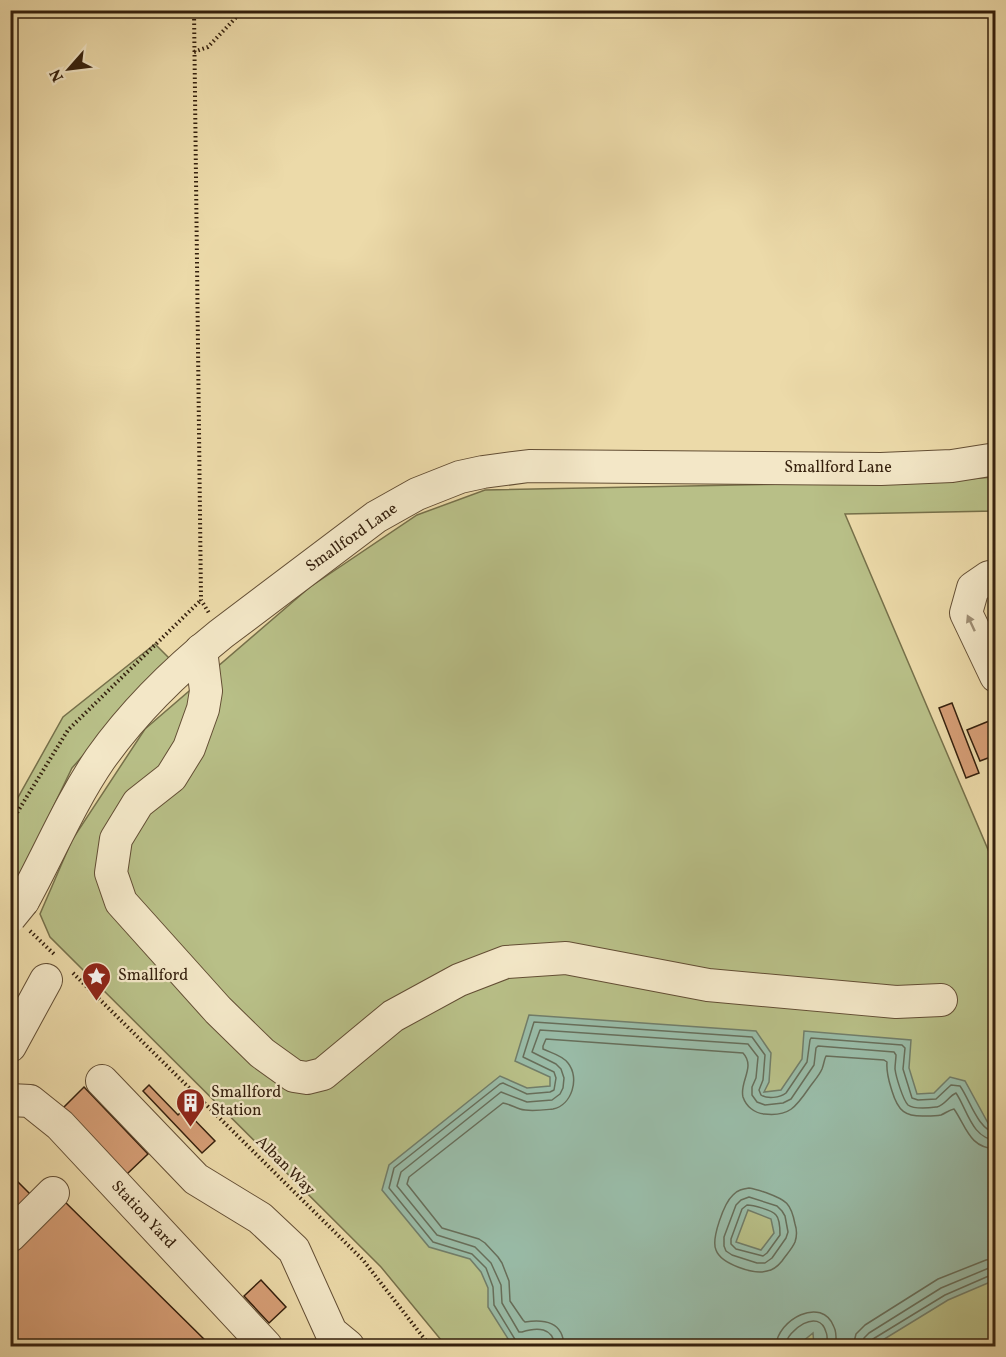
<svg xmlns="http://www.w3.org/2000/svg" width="1006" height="1357" font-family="Vollkorn,serif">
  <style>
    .green { fill: #b8bf87; stroke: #76704a; stroke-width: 1.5 }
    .water { fill: #99bba7; stroke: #717d69; stroke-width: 1.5; fill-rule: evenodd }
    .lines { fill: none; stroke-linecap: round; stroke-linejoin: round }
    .shore { stroke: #676e5a; stroke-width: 1.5 }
    .building { fill: #d69e76; stroke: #35200d; stroke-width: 1.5 }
    .minor-casing { stroke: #634e34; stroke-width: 34 }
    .path { stroke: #35200d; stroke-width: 4; stroke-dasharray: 1.5 3; stroke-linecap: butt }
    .minor { stroke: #f3e7c7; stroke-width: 32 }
    .minor-bridge-casing { stroke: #634e34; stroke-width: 34; stroke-linecap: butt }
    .minor-bridge { stroke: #f3e7c7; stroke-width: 32 }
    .oneway { fill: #9e8d73 }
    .labels { text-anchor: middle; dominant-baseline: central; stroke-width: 4.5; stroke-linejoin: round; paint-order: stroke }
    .street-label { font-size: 16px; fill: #35200d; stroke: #f3e7c7 }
    .poi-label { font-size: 16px; fill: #35200d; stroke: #f3e7c7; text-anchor: start }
  </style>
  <rect width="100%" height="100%" fill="#ecdaa9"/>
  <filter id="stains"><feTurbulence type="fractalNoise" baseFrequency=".00333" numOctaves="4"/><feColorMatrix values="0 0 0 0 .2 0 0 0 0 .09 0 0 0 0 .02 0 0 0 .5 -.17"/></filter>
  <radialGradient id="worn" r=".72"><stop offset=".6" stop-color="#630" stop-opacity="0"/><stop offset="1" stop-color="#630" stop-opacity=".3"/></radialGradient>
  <g class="green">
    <polygon points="995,477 995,511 845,514 995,866 995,1346 446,1346 381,1267 50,937 40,914 72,840 145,729 310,587 417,515 485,490 843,483 892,484"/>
    <polygon points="155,644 169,658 72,768 22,872 11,887 11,810 63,717"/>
  </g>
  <path class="water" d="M529,1015L756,1031L771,1053L769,1082L764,1092L781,1090L802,1059L804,1031L911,1040L909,1068L917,1094L934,1093L950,1077L965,1081L988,1123L995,1128V1280L948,1300L873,1346H814L813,1333L797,1346H543L539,1343L512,1345L488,1307V1288L481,1272L470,1259L429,1247L382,1190L389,1165L500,1076L527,1088L550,1086V1077L515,1061ZM748,1210L771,1219L774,1233L761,1250L736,1242Z"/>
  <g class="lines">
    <g class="shore">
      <path d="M749,1188C756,1189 761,1191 767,1193C786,1200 791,1203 795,1224C797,1230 797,1236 795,1242C792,1249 786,1255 782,1261C778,1266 774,1270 767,1271C754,1275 721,1264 716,1250C711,1239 724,1203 733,1195C737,1190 743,1189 749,1188Z"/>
      <polygon points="749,1197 777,1206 782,1211 785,1216 788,1232 786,1238 772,1258 765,1263 757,1263 732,1255 726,1251 724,1246 724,1237 736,1205 741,1200"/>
      <path d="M747,1205C753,1205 772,1210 776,1215C780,1219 780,1229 780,1235L767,1253L763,1256L736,1249L731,1244V1239L742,1209Z"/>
      <path d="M517,1346L516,1341L494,1305L493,1287L486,1268L472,1254L433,1242L389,1188L394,1168L500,1084L503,1083L527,1094L550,1092L554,1090L556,1078L554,1072L523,1057L534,1022L752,1037L765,1055L763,1080L759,1090L761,1095C767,1099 780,1098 786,1093L807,1062L810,1040L811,1038L902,1045L905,1048L903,1069L912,1098L918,1100L936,1099L951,1085L960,1086C970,1100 978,1130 996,1133"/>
      <path d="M555,1346C553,1327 537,1327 522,1332H519L502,1303L501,1285L491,1263L475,1247L437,1235L397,1186L401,1172L501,1092L527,1102L552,1100L560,1094L563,1088L564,1078L561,1069L556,1064L532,1052L540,1030L748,1044L758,1057L756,1078L752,1087V1095L757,1102L765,1105L783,1103L791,1099L814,1065L816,1048L818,1046L894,1052L896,1055C896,1059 895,1064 895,1069C896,1077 903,1100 908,1105C915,1110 929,1108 937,1107C945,1105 949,1096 956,1093C967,1109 972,1139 996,1140"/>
      <path d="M564,1346C563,1322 545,1319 525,1322L523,1320L510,1301L509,1281L502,1263L498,1257L485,1243L479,1239L442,1228L407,1184L409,1177L503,1103C509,1104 514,1107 520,1109C529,1112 543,1110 553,1109C572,1105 580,1078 568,1063C562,1055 551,1053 543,1049V1046L546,1039L743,1053C756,1067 739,1082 743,1097C746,1106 754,1113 764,1114C789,1117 796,1107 809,1088C813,1082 819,1076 822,1069C824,1064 824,1060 826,1056L884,1060L887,1062C886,1073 889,1081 892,1091C898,1111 905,1117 926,1116C931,1116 936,1116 941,1115C946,1113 949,1110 954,1109C966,1126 969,1148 996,1149"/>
      <path d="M776,1346C777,1320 822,1295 834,1327C837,1333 836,1340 836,1346"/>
      <path d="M785,1346C787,1330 819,1307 826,1332C828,1336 827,1342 827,1346"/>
      <polyline points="853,1346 856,1334 865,1325 938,1279 986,1260 996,1258"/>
      <polyline points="862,1346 864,1338 869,1333 941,1288 989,1268 996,1267"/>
      <polyline points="870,1346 870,1342 873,1339 945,1295 991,1275 996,1275"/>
    </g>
  </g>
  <g class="building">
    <polygon points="952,703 979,773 966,778 939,708"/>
    <polygon points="994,719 996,723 996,755 980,761 967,730"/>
    <polygon points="149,1085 178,1115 184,1109 215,1141 202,1153 143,1091"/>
    <polygon points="84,1087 148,1154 127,1174 63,1108"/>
    <polygon points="10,1174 30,1194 10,1214"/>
    <polygon points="59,1196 211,1346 10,1346 10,1246"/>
    <polygon points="261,1280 286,1307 269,1323 244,1296"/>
  </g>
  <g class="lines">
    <defs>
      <g id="minor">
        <polyline points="996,576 989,577 973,588 966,613 996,676"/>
        <polyline points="201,650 206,691 203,709 189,748 171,777 138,803 116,839 111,873 121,902 218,1010 262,1053 294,1076 307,1078 323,1074 393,1016 459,980 506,962 566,958 708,985 896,1002 941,1000"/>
        <path d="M23,901C49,854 70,803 100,759C134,711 175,671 221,634L376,517L417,494L460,477L483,472L529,466L881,469L952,466L996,459"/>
        <polyline points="10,1046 46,980"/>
        <polyline points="102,1081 196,1179 260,1218 294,1250 331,1332 348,1346"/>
        <polyline points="10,1100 30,1101 60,1125 266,1346"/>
        <polyline points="10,1236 53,1193"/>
      </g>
    </defs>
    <use href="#minor" class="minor-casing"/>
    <g class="path">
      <polyline points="194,10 201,600 209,613"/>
      <polyline points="194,52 208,47 243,10"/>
      <polyline points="10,824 68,730 201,600"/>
      <polyline points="30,931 55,955"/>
      <polyline points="73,973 363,1260 430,1346"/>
    </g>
    <use href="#minor" class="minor"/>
    <defs>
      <polyline id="minor-bridge" points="10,917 23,901"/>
    </defs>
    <use href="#minor-bridge" class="minor-bridge-casing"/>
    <use href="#minor-bridge" class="minor-bridge"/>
  </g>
  <defs><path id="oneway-solid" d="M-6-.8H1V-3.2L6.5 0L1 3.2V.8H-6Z" transform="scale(1.5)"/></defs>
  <use class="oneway" href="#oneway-solid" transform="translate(971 623) rotate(-115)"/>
  <defs>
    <symbol id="sight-pin" viewBox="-11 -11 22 30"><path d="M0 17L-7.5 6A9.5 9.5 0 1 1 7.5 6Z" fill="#8f2418" stroke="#f3e7c7"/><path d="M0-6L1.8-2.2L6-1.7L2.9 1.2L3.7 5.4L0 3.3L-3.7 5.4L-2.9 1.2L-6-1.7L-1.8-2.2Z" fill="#fff"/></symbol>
    <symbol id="building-pin" viewBox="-11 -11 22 30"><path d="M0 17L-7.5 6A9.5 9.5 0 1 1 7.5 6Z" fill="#8f2418" stroke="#f3e7c7"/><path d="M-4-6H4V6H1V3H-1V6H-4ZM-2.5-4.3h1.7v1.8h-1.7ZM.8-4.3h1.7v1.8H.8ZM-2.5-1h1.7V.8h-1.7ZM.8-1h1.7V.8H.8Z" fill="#fff"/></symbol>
  </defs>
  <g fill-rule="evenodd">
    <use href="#sight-pin" x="80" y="960" width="33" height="45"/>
    <use href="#building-pin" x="174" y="1086" width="33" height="45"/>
  </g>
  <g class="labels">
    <g class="street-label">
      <text x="838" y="468">Smallford Lane</text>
      <text transform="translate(352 538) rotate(-35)">Smallford Lane</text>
      <text transform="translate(285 1166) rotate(45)">Alban Way</text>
      <text transform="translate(143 1215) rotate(47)">Station Yard</text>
    </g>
    <g class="poi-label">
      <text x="118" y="976">Smallford</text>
      <text x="211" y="1093">Smallford<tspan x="211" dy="18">Station</tspan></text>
    </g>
  </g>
  <rect width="1006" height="1357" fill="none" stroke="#ecdaa9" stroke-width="36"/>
  <rect x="12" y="12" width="982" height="1333" fill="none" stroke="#35200d" stroke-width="3"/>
  <rect x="18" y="18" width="970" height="1321" fill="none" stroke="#35200d" stroke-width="1.5"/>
  <g transform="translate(69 69) rotate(242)" stroke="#f3e7c7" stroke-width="4.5" paint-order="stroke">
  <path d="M0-4.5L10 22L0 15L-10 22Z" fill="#35200d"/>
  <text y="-9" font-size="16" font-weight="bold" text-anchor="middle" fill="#35200d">N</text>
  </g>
  <rect width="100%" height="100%" filter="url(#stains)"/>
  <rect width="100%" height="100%" fill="url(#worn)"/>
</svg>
